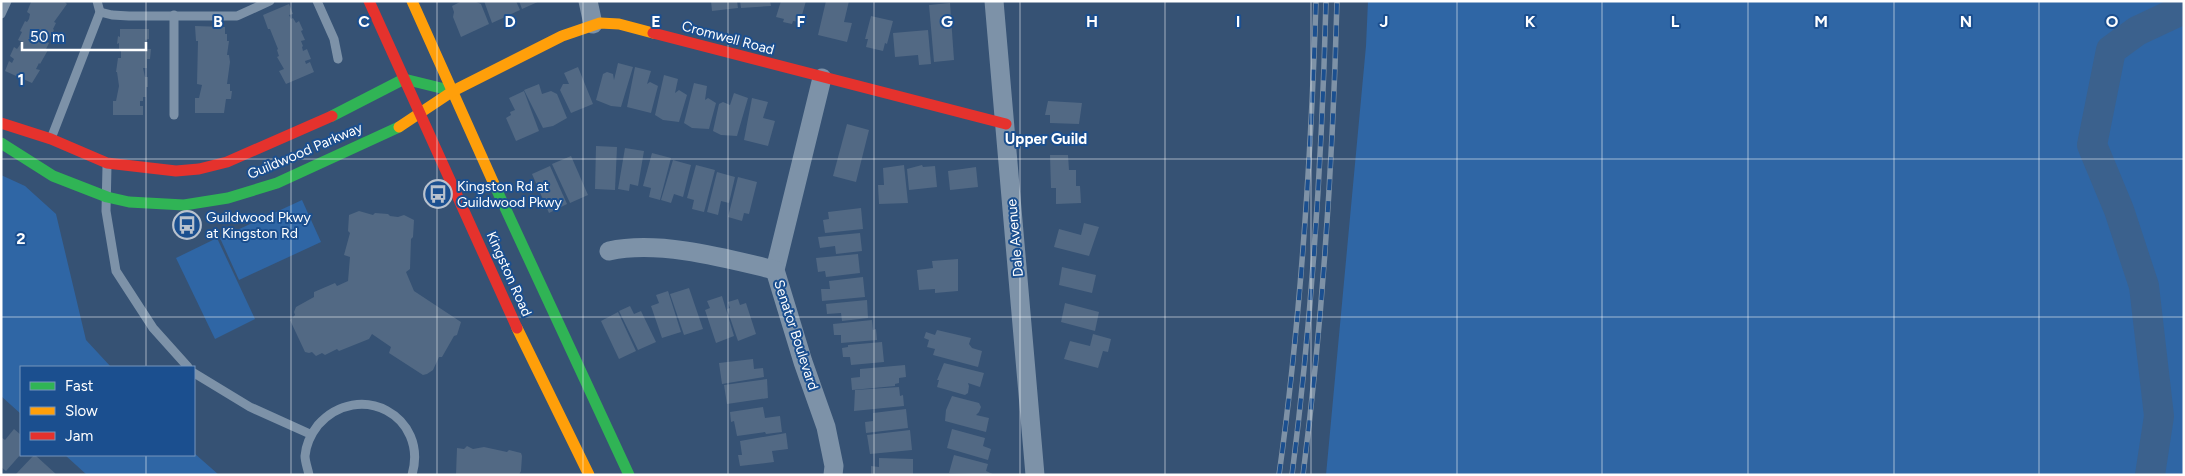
<svg xmlns="http://www.w3.org/2000/svg" width="2185" height="476" font-family="Figtree,sans-serif">
  <style>
    .green { fill: #2f66a5 }
    .lines { fill: none; stroke-linecap: round; stroke-linejoin: round }
    .river { stroke: #3b618d; stroke-width: 30 }
    .building { fill: #526984 }
    .lane { stroke: #7d92a8; stroke-width: 9 }
    .street { stroke: #7d92a8; stroke-width: 19 }
    .fast { stroke: #30b455; stroke-width: 11 }
    .slow { stroke: #ff9f0a; stroke-width: 11 }
    .jam { stroke: #e5322d; stroke-width: 11 }
    .rail-casing { stroke: #7e92a7; stroke-width: 5.5 }
    .rail { stroke: #1b4f8f; stroke-width: 4; stroke-dasharray: 11; stroke-linecap: butt }
    .grid { fill: none; stroke: #fff; stroke-width: 1; stroke-opacity: 0.55 }
    .labels { text-anchor: middle; dominant-baseline: central; stroke-width: 4; stroke-linejoin: round; paint-order: stroke }
    .street-label { font-size: 14px; fill: #fff; stroke: #1b4f8f }
    .poi-label { font-size: 14px; fill: #fff; stroke: #1b4f8f; text-anchor: start }
    .neighbourhood-label { font-size: 15px; font-weight: bold; fill: #fff; stroke: #1b4f8f }
    .grid-label { font-size: 16px; text-anchor: middle; font-weight: bold; fill: #fff; stroke: #1b4f8f; stroke-width: 4; stroke-linejoin: round; paint-order: stroke }
  </style>
  <rect width="100%" height="100%" fill="#365274"/>
  <g class="green">
    <polygon points="1368,1 2184,1 2184,475 1326,475 1366,46"/>
    <polygon points="1,175 25,186 56,214 86,340 111,367 21,367 21,414 1,396"/>
    <polygon points="302,200 321,242 239,280 220,238"/>
    <polygon points="217,238 255,319 215,339 176,258"/>
    <polygon points="194,453 219,475 87,475 65,455 194,455"/>
  </g>
  <g class="lines">
    <polyline class="river" points="2150,475 2159,416 2144,286 2119,210 2092,145 2111,50 2137,31 2184,9"/>
  </g>
  <g class="building">
    <polygon points="34,1 64,1 67,4 54,22 56,23 53,29 54,30 47,42 49,43 46,49 48,50 40,64 39,63 36,69 40,70 32,83 5,71 9,61 12,63 14,59 10,56 14,47 17,49 22,42 18,40 22,32 20,31 25,21 27,22 29,19 30,14 27,12 31,2"/>
    <polygon points="462,1 474,1 481,4 489,24 461,37 453,17 454,12 452,6"/>
    <polygon points="484,1 516,1 520,10 492,23"/>
    <polygon points="519,1 540,1 522,9"/>
    <polygon points="711,1 737,1 738,8 712,11"/>
    <polygon points="740,1 770,1 771,6 741,8"/>
    <polygon points="781,1 806,1 800,22 793,21 792,24 783,22 784,19 776,17"/>
    <polygon points="826,1 849,1 844,22 852,23 847,42 818,35"/>
    <polygon points="950,3 954,60 934,62 929,5"/>
    <polygon points="289,4 293,14 289,15 291,19 293,18 296,23 299,21 303,30 301,31 305,40 301,41 303,46 302,47 303,51 307,49 311,59 305,61 306,64 310,62 314,72 286,84 279,71 284,69 277,57 279,56 277,50 278,49 270,29 268,29 263,15"/>
    <polygon points="871,16 893,21 887,44 885,43 883,51 866,47 868,39 865,39"/>
    <polygon points="195,26 225,27 225,34 227,34 227,41 229,41 227,55 229,55 230,62 227,84 230,84 230,91 232,91 231,99 226,99 224,113 195,113 195,98 199,98 202,85 197,84 198,41 196,41"/>
    <polygon points="120,29 149,29 149,39 145,40 145,43 147,49 151,49 150,59 147,59 147,68 143,68 145,77 148,77 148,87 146,87 146,97 143,97 143,101 140,101 140,106 143,106 143,115 113,115 113,101 116,101 119,86 117,72 116,72 118,58 121,58 121,51 119,51 119,43 117,44 118,36 120,37"/>
    <polygon points="928,30 931,64 919,65 918,55 895,57 893,33"/>
    <polygon points="618,63 633,67 621,107 611,106 596,100 603,74 607,72 613,74 614,80"/>
    <polygon points="578,67 593,104 571,113 560,90 563,84 569,84 564,73"/>
    <polygon points="635,67 651,71 647,84 650,82 658,86 651,113 627,107"/>
    <polygon points="664,75 678,79 675,93 679,90 687,95 679,122 663,120 655,115"/>
    <polygon points="694,83 707,86 705,100 708,98 716,103 709,129 692,128 684,123"/>
    <polygon points="539,84 542,94 551,91 557,94 567,118 553,126 543,128 524,90"/>
    <polygon points="524,91 539,131 516,141 506,118 511,115 510,112 515,110 509,98"/>
    <polygon points="734,93 748,98 737,136 721,135 713,131 719,104 723,102 730,105"/>
    <polygon points="752,98 768,102 763,118 775,121 768,146 744,140"/>
    <polygon points="1048,101 1082,103 1079,124 1050,123 1050,115 1045,115"/>
    <polygon points="847,124 869,130 856,182 833,176"/>
    <polygon points="596,146 617,147 615,190 595,189"/>
    <polygon points="625,148 644,151 638,186 630,184 629,191 618,189"/>
    <polygon points="652,153 671,158 660,200 649,197 651,188 643,186"/>
    <polygon points="1050,155 1068,155 1069,170 1076,170 1076,186 1080,186 1081,203 1056,204 1056,188 1051,188"/>
    <polygon points="571,156 588,195 570,203 552,164"/>
    <polygon points="673,160 691,165 683,197 674,194 671,203 661,200"/>
    <polygon points="696,165 715,170 704,212 692,209 694,200 687,198"/>
    <polygon points="904,165 908,203 879,204 878,185 884,185 883,168"/>
    <polygon points="922,165 923,167 935,166 937,187 909,190 907,169"/>
    <polygon points="550,166 567,204 549,213 532,174"/>
    <polygon points="976,167 978,187 950,190 948,171"/>
    <polygon points="717,172 735,177 729,203 721,201 718,215 707,212"/>
    <polygon points="738,177 757,182 749,214 744,213 742,221 728,217"/>
    <polygon points="861,208 863,229 825,233 823,220 829,219 828,212"/>
    <polygon points="359,211 373,215 375,213 388,214 390,216 398,217 404,215 414,220 413,237 411,239 410,269 406,272 414,291 461,322 457,335 454,336 442,357 439,357 433,370 427,374 423,375 389,353 391,347 372,334 369,339 339,351 337,349 325,355 322,353 316,356 312,352 309,353 305,352 290,320 295,315 294,312 296,307 314,297 314,292 335,283 337,286 348,281 350,257 344,255 350,233 348,231 349,215"/>
    <polygon points="1084,223 1099,227 1089,256 1054,247 1059,229 1081,235"/>
    <polygon points="860,233 862,251 836,254 835,246 820,248 818,237"/>
    <polygon points="858,254 860,273 826,277 825,271 818,272 816,258"/>
    <polygon points="958,259 958,291 935,293 935,289 919,290 917,270 933,268 932,261"/>
    <polygon points="1062,267 1096,275 1092,293 1059,285"/>
    <polygon points="863,277 865,297 822,301 821,289 830,289 829,281"/>
    <polygon points="689,288 703,329 684,335 670,294"/>
    <polygon points="668,291 681,332 662,338 651,306 659,303 656,295"/>
    <polygon points="722,296 734,336 716,343 705,310 710,308 707,301"/>
    <polygon points="738,299 740,305 746,303 756,334 738,341 727,309 730,308 728,302"/>
    <polygon points="867,300 868,318 842,321 841,313 827,314 826,304"/>
    <polygon points="1065,303 1099,312 1095,331 1061,322"/>
    <polygon points="630,306 634,314 641,311 656,342 638,350 619,311"/>
    <polygon points="618,312 636,351 619,359 601,321"/>
    <polygon points="872,320 873,330 876,329 877,340 841,343 841,335 834,335 833,324"/>
    <polygon points="937,330 971,338 969,344 972,348 982,351 978,367 933,355 935,349 927,347 929,340 924,338 926,332 935,335"/>
    <polygon points="1093,334 1111,339 1108,352 1103,351 1098,368 1064,359 1070,341 1090,346"/>
    <polygon points="882,342 884,362 851,365 850,357 843,357 842,348 848,347 848,345"/>
    <polygon points="753,359 754,369 763,368 764,377 722,384 719,363"/>
    <polygon points="944,363 984,373 980,387 968,383 969,386 968,393 965,395 937,387 939,380 937,380"/>
    <polygon points="905,365 906,377 899,378 899,383 895,384 895,386 852,390 851,378 860,377 860,369"/>
    <polygon points="767,379 768,398 727,404 724,385"/>
    <polygon points="899,387 900,396 903,395 904,406 854,411 855,390"/>
    <polygon points="952,396 979,403 981,407 979,412 976,415 989,418 986,432 945,421 946,410"/>
    <polygon points="763,407 765,418 780,416 782,432 766,434 765,432 737,436 734,421 731,422 730,412"/>
    <polygon points="906,409 908,428 866,433 865,422 873,421 873,413"/>
    <polygon points="14,429 21,435 21,454 6,471 1,467 1,437 5,440"/>
    <polygon points="952,429 985,438 983,446 991,449 988,460 947,448"/>
    <polygon points="910,430 912,450 870,454 867,435"/>
    <polygon points="786,433 788,449 772,451 774,462 740,466 738,455 742,455 740,441"/>
    <polygon points="467,446 473,449 484,447 507,452 509,450 521,453 522,456 521,471 519,475 456,475 457,448 464,449"/>
    <polygon points="34,455 35,455 57,475 15,475"/>
    <polygon points="954,455 988,464 986,471 995,475 949,473"/>
    <polygon points="879,458 913,459 913,475 871,475 871,466 879,467"/>
  </g>
  <g class="lines">
    <g class="lane">
      <polyline points="317,1 334,39 338,59"/>
      <polyline points="100,12 112,15 129,16 237,16 270,1"/>
      <polyline points="1,14 7,1"/>
      <polyline points="174,115 174,15"/>
      <polyline points="52,136 100,12 97,1"/>
      <polyline points="107,166 106,211 116,271 153,328 188,367"/>
      <polyline points="194,373 250,407 310,434"/>
      <path d="M309,475C308,469 305,462 305,456C306,444 311,434 318,425C359,379 429,416 412,475"/>
    </g>
    <g class="street">
      <polyline points="588,1 593,24"/>
      <polyline points="994,1 1035,475"/>
      <polyline points="822,78 775,270 803,362 826,427 834,466 833,475"/>
      <path d="M609,251C659,240 725,258 775,270"/>
    </g>
    <g class="fast">
      <polyline points="332,116 404,79 453,91"/>
      <polyline points="1,143 53,176 107,197 129,202 184,205 228,198 277,183 399,127"/>
      <polyline points="494,184 629,475"/>
    </g>
    <g class="slow">
      <polyline points="412,1 494,184"/>
      <polyline points="399,127 453,91 562,36 600,23 619,24 653,33"/>
      <polyline points="517,328 589,475"/>
    </g>
    <g class="jam">
      <polyline points="369,1 517,328"/>
      <polyline points="653,33 1006,124"/>
      <polyline points="1,123 51,139 107,163 176,171 199,169 227,162 332,116"/>
    </g>
    <defs>
      <g id="rail">
        <path d="M1279,475C1301,318 1311,160 1316,1"/>
        <path d="M1292,475C1312,318 1322,160 1326,1"/>
        <path d="M1303,475C1323,318 1333,159 1337,1"/>
      </g>
    </defs>
    <use href="#rail" class="rail-casing"/>
    <use href="#rail" class="rail"/>
  </g>
  <path class="grid" d="M146,1V367M291,1V475M437,1V475M583,1V475M728,1V475M874,1V475M1020,1V475M1165,1V475M1311,1V475M1457,1V475M1602,1V475M1748,1V475M1894,1V475M2039,1V475M1,159H2184M1,317H2184M146,455V475"/>
  <defs>
    <symbol id="bus-ring" viewBox="-11 -11 22 22"><circle r="9.5" fill="#1b4f8f" stroke="#b9c2ce" stroke-width="1.5"/><path d="M-5-6H5V4H4V6H2V4H-2V6H-4V4H-5ZM-3.5-4V0h7V-4ZM-3.5 1.2v1.5H-2V1.2ZM2 1.2v1.5H3.5V1.2Z" fill="#b9c2ce"/></symbol>
  </defs>
  <g fill-rule="evenodd">
    <use href="#bus-ring" x="422" y="178" width="32" height="32"/>
    <use href="#bus-ring" x="171" y="209" width="32" height="32"/>
  </g>
  <g class="labels">
    <g class="street-label">
      <text transform="translate(728 38) rotate(15)">Cromwell Road</text>
      <text transform="translate(305 151) rotate(-23)">Guildwood Parkway</text>
      <text transform="translate(1015 238) rotate(-95)">Dale Avenue</text>
      <text transform="translate(509 274) rotate(66)">Kingston Road</text>
      <text transform="translate(796 335) rotate(72)">Senator Boulevard</text>
    </g>
    <g class="poi-label">
      <text x="457" y="186">Kingston Rd at<tspan x="457" dy="16">Guildwood Pkwy</tspan></text>
      <text x="206" y="217">Guildwood Pkwy<tspan x="206" dy="16">at Kingston Rd</tspan></text>
    </g>
    <g class="neighbourhood-label">
      <text x="1046" y="139">Upper Guild</text>
    </g>
  </g>
  <g class="grid-label">
    <text x="218" y="27">B</text>
    <text x="364" y="27">C</text>
    <text x="510" y="27">D</text>
    <text x="656" y="27">E</text>
    <text x="801" y="27">F</text>
    <text x="947" y="27">G</text>
    <text x="1092" y="27">H</text>
    <text x="1238" y="27">I</text>
    <text x="1384" y="27">J</text>
    <text x="1530" y="27">K</text>
    <text x="1675" y="27">L</text>
    <text x="1821" y="27">M</text>
    <text x="1966" y="27">N</text>
    <text x="2112" y="27">O</text>
    <text x="21" y="85">1</text>
    <text x="21" y="244">2</text>
  </g>
  <rect width="2185" height="476" fill="none" stroke="#ffffff" stroke-width="5"/>
  <rect x="20" y="366" width="175" height="90" fill="#1b4f8f" stroke="#7695bc"/>
  <rect x="30" y="382" width="25" height="8" fill="#30b455" stroke="#7695bc"/>
  <text x="65" y="391" font-size="15" fill="#ffffff">Fast</text>
  <rect x="30" y="407" width="25" height="8" fill="#ff9f0a" stroke="#7695bc"/>
  <text x="65" y="416" font-size="15" fill="#ffffff">Slow</text>
  <rect x="30" y="432" width="25" height="8" fill="#e5322d" stroke="#7695bc"/>
  <text x="65" y="441" font-size="15" fill="#ffffff">Jam</text>
  <path d="M22 42v8h124v-8" fill="none" stroke="#ffffff" stroke-width="2.5"/>
  <text x="30" y="42" font-size="15" fill="#ffffff" stroke="#1b4f8f" stroke-width="4" paint-order="stroke">50 m</text>
</svg>
